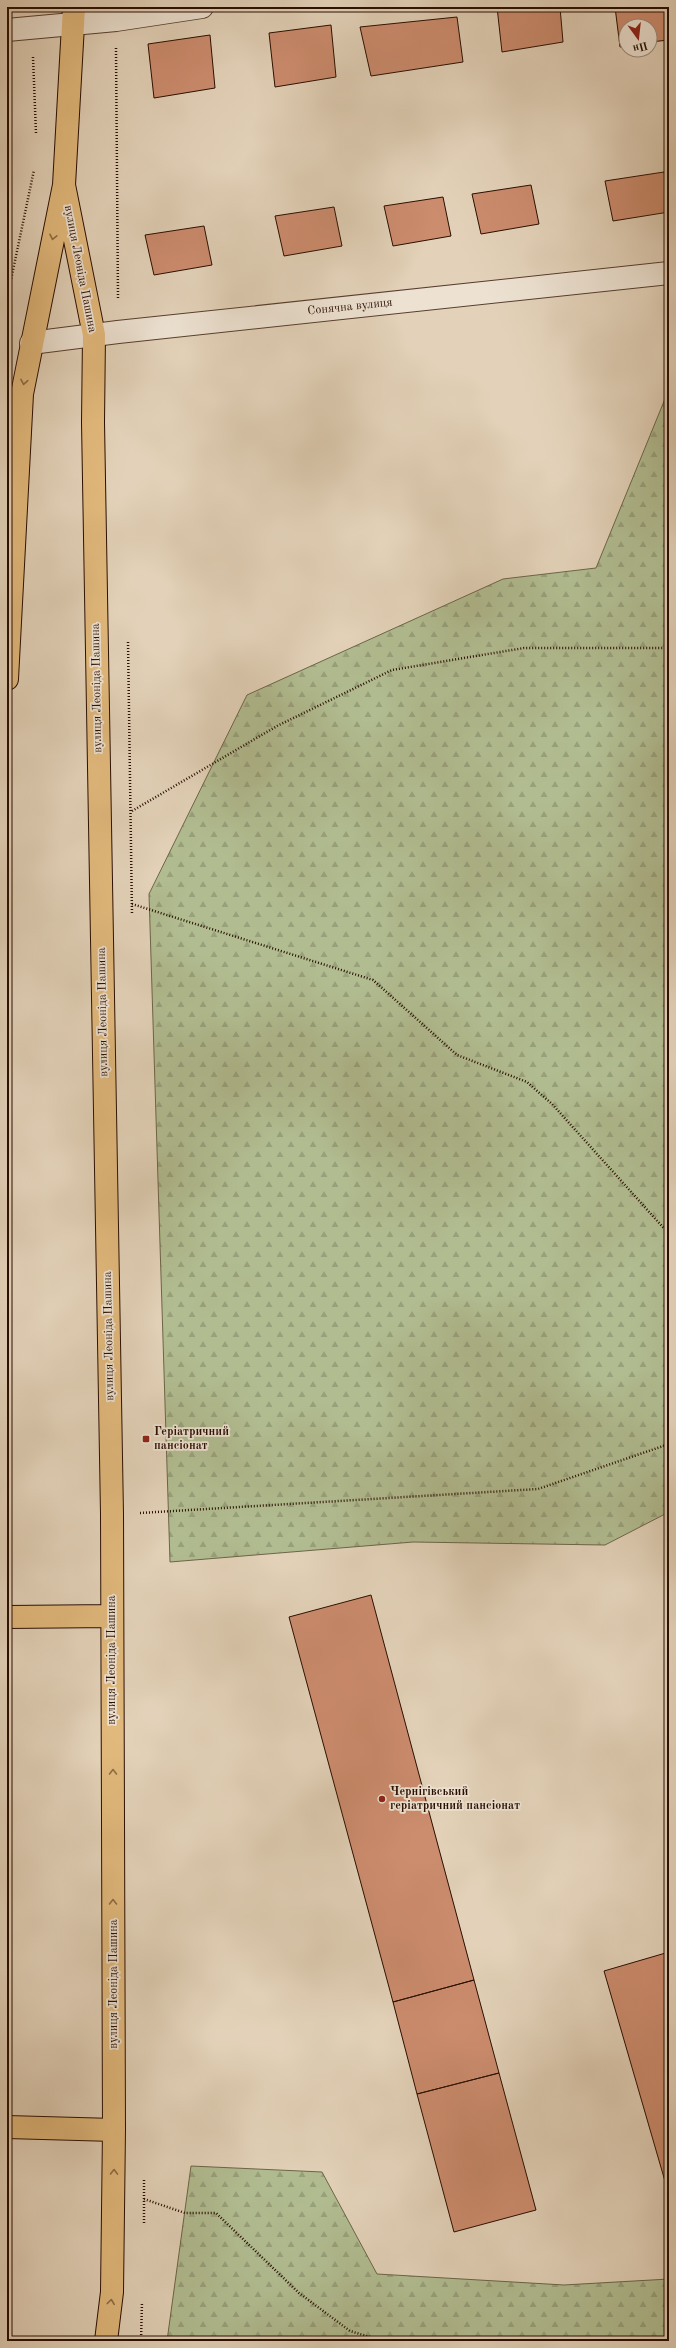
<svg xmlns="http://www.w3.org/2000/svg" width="676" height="2348" font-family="'Old Standard TT',serif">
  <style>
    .forest { fill: url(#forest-firs); stroke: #6c6548 }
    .building { fill: #cc8c6e; stroke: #280d00 }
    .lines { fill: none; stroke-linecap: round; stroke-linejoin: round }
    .minor-casing { stroke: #573e2e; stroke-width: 24 }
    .major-casing { stroke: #280d00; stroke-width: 24 }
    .path { stroke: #280d00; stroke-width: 2.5; stroke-dasharray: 1 2; stroke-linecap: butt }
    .minor { stroke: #ede2d2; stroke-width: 22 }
    .major { stroke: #e2b97c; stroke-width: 22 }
    .oneway { stroke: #8e6c44 }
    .poi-dot { fill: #8f2418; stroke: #ede2d2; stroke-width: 1.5 }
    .labels { text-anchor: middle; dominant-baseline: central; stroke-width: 3.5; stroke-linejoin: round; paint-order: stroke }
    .street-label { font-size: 12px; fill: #280d00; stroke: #ede2d2 }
    .poi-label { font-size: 12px; font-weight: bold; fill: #280d00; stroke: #ede2d2; text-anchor: start }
  </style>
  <defs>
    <pattern id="forest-firs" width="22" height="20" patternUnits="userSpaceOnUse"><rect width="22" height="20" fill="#b1bd91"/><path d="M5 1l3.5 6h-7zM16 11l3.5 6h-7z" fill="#98a17b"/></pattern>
  </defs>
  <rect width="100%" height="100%" fill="#e3d2b9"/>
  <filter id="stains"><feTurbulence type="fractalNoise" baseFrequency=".005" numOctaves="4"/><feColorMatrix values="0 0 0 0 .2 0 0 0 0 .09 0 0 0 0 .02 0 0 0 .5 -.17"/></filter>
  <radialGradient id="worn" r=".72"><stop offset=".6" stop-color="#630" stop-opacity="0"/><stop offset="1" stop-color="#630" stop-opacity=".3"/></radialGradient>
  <path class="forest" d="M 669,389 L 669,1512 L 605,1545 L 413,1542 L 170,1562 L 149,894 L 247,695 L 503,579 L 596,568 Z
    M 191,2166 L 322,2172 L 377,2274 L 564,2285 L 669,2279 L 669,2341 L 167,2341 Z"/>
  <path class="building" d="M 497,7 L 560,7 L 563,42 L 502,52 Z
    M 615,7 L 669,7 L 669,40 L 650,42 L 650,26 L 626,26 L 626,46 L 620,47 Z
    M 457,17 L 463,62 L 371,76 L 360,27 Z
    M 331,25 L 336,77 L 275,87 L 269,33 Z
    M 210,35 L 215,88 L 154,98 L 148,44 Z
    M 664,172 L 669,199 L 669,212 L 613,221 L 605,181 Z
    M 531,185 L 539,224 L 481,234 L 472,194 Z
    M 443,197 L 451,236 L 393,246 L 384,206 Z
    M 334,207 L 342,246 L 284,256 L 275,216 Z
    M 204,226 L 212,265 L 154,275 L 145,235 Z
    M 371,1595 L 474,1980 L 393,2002 L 289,1617 Z
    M 669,1952 L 669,2195 L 604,1971 Z
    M 474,1980 L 499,2073 L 417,2094 L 393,2002 Z
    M 499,2073 L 536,2210 L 454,2232 L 417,2094 Z"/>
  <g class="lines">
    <g class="minor-casing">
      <path id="minor" d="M 7,30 L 116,20 L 202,7
        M 31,343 L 118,332 L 669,273"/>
    </g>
    <g class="major-casing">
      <path id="major" d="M 64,185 L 94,335 L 93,422 L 112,1514 L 114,2130 L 112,2292 L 106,2341
        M 7,679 L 22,394 L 64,185 L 74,7
        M 7,1617 L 112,1616
        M 7,2127 L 114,2130"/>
    </g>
    <path class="path" d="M 116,48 L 118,299
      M 33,57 L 36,133
      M 7,299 L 34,170
      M 128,642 L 132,915
      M 132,811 L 277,726 L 392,670 L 524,648 L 669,648
      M 132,904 L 373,980 L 457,1055 L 527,1082 L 552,1104 L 669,1234
      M 140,1513 L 538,1489 L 669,1444
      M 144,2199 L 185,2213 L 216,2213 L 299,2293 L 350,2331 L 383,2341
      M 144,2223 L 144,2178
      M 141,2341 L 142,2302"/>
    <use href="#minor" class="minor"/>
    <use href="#major" class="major"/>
  </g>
  <defs><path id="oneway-chevron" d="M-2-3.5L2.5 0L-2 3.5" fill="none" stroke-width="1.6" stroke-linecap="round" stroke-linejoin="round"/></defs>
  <g class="oneway">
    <use href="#oneway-chevron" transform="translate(53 237) rotate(102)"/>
    <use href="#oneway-chevron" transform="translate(24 382) rotate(100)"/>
    <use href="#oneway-chevron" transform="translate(113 1772) rotate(-90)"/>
    <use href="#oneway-chevron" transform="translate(113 1902) rotate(-90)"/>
    <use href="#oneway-chevron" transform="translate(114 2172) rotate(-89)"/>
    <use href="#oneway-chevron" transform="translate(111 2302) rotate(-83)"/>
  </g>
  <g class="poi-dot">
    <rect x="142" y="1435" width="8" height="8" rx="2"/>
    <circle cx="382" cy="1799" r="4"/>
  </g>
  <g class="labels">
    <g class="street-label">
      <text transform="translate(80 269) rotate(79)">вулиця Леоніда Пашина</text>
      <text transform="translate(350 307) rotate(-6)">Сонячна вулиця</text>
      <text transform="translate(97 688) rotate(-91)">вулиця Леоніда Пашина</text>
      <text transform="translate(103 1012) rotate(-91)">вулиця Леоніда Пашина</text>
      <text transform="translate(109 1336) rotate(-91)">вулиця Леоніда Пашина</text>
      <text transform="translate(112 1660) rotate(-90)">вулиця Леоніда Пашина</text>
      <text transform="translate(114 1984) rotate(-90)">вулиця Леоніда Пашина</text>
    </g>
    <g class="poi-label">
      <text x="154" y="1432">Геріатричний<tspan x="154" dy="14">пансіонат</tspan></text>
      <text x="390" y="1792">Чернігівський<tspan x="390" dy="14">геріатричний пансіонат</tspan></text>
    </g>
  </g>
  <rect width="676" height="2348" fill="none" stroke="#e3d2b9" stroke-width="24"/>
  <rect x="8" y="8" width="660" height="2332" fill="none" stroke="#280d00" stroke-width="2"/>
  <rect x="12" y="12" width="652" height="2324" fill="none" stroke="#280d00"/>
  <g transform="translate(638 38) rotate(165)"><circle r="19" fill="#ede2d2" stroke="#9e8d7e"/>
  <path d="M0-3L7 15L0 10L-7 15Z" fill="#8f2418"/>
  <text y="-6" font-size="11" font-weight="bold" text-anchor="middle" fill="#280d00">Пн</text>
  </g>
  <rect width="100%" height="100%" filter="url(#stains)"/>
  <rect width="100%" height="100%" fill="url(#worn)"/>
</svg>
